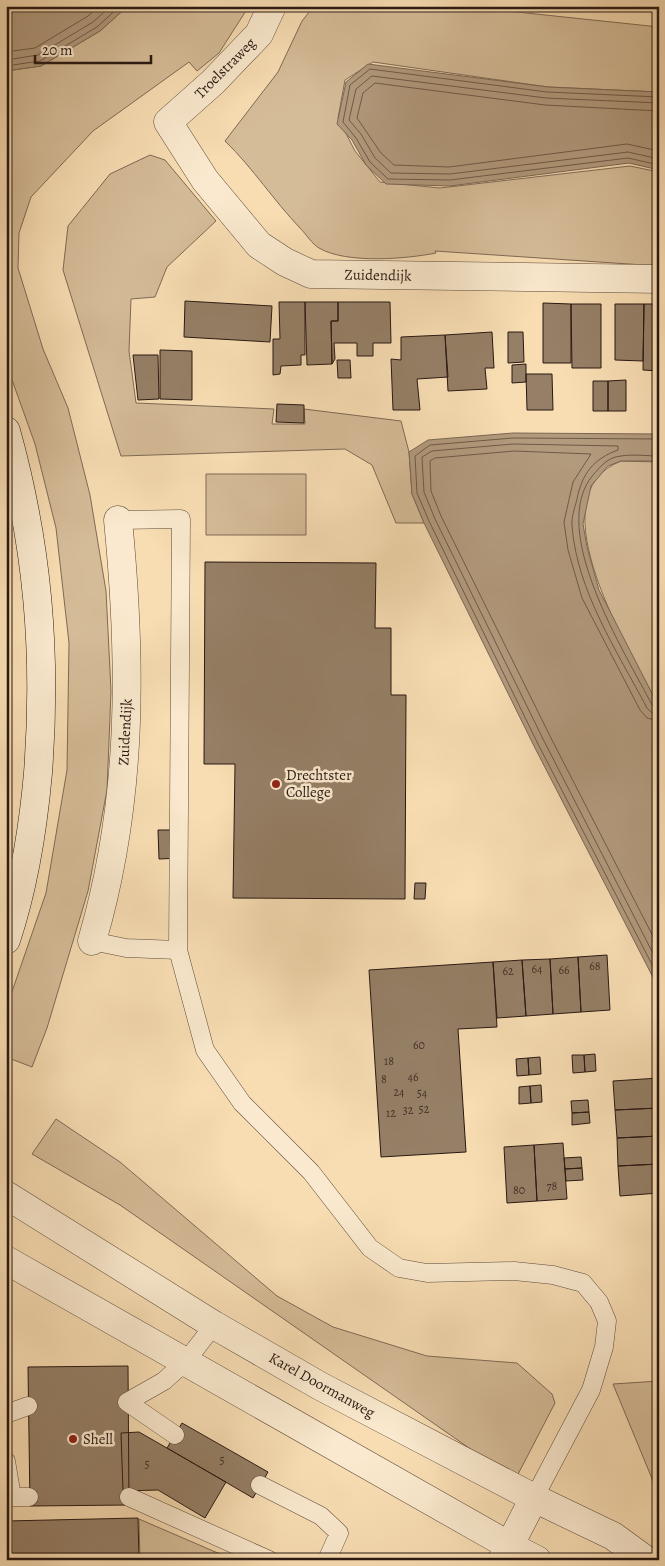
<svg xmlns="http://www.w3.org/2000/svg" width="665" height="1566" font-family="Alegreya,serif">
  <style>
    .green { fill: #d5bc98; stroke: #7f6a56 }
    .water { fill: #b29a7d; stroke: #7b6653 }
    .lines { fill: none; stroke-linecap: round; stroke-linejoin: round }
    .shore { stroke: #6e5a48; stroke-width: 1 }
    .building { fill: #957f66; stroke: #291913 }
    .service-casing { stroke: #5d4a3b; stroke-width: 19 }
    .minor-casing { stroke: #5d4a3b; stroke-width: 29 }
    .tertiary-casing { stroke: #5d4a3b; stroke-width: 29 }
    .secondary-casing { stroke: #291913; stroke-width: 29 }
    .service { stroke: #fae9ce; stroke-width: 18 }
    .minor { stroke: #fae9ce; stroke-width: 28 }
    .tertiary { stroke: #fae9ce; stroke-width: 28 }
    .secondary { stroke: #fae9ce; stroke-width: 28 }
    .poi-dot { fill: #8f2418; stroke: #fae9ce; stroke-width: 2 }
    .labels { text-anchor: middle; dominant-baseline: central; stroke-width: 5; stroke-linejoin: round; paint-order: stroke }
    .number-label { font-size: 12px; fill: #443228 }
    .street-label { font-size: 15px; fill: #291913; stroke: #fae9ce }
    .poi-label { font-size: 15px; fill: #291913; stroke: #fae9ce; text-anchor: start }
  </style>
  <rect width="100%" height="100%" fill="#f8ddb3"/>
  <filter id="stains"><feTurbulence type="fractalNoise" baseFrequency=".004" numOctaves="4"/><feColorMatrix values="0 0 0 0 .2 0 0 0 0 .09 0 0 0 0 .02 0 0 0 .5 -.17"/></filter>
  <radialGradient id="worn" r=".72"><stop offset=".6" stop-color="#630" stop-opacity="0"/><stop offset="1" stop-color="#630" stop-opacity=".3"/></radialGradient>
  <path class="green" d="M 128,6 L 249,6 L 219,53 L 197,71 L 189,62 L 93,131 L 31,197 L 19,233 L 18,268 L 43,349 L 68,408 L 90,495 L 106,591 L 111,691 L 107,790 L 88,891 L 47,1028 L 32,1067 L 6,1057 L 6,1009 L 46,893 L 67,770 L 69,643 L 56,528 L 35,444 L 6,363 L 6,71 L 41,66 L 100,31 Z
    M 314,6 L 460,6 L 659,27 L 659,92 L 548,87 L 373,62 L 345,80 L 338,118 L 355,151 L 380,182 L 440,188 L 630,166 L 659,172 L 659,266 L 435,251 L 436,253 C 406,259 346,264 319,248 C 312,244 306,234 300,228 C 274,201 253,168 225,141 L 278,72 L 302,21 Z
    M 150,155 L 165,160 L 216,221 L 167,267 L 155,297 L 131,299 L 129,351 L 136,403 L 274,409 L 272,424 L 305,424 L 304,409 L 401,421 L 409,452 L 412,494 L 424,523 L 396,523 L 372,465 L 345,449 L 121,456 L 63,270 L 68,226 L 110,174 Z
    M 621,461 L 659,462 L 659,707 C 632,654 532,496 621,461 Z
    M 206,474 L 306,474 L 306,535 L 206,535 Z
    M 56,1119 L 120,1162 L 277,1296 L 333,1327 L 427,1356 L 517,1363 L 552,1394 L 555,1403 L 515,1480 L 120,1205 L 32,1154 Z
    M 659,1381 L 659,1490 L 653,1481 L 613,1384 Z
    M 139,1519 L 234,1560 L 140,1560 Z"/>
  <path class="water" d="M 6,6 L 128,6 L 100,31 L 41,66 L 6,71 Z
    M 368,64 L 548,87 L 659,92 L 659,170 L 629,163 L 450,186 L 386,184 L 366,165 L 352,140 L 337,124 L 346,82 Z
    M 513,433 L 659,434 L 659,461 L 621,461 L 608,466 L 591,486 L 583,524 L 587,547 L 599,590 L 659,707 L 659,989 L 534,746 L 424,523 L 412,494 L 409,452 L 428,440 Z"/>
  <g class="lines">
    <path class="shore" d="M 6,52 L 35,48 L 88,16 L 99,6
      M 6,60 L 38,55 L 93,22 L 111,6
      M 6,66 L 40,61 L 97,27 L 120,6
      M 659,97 L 547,92 L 370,69 L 350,85 L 343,122 L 356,138 L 370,162 L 388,179 L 450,180 L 628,158 L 659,165
      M 659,103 L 546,98 L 372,76 L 356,89 L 349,120 L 361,134 L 375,158 L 391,173 L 450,174 L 628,152 L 659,159
      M 659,111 L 545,105 L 375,83 L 363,93 L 357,118 L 381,153 L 394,165 L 449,167 L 627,144 L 659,151
      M 659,439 L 513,438 L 430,445 L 415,456 L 417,493 L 429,521 L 538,744 L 659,978
      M 659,456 C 647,456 633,454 621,456 C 608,457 601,466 593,475 C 547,530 625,652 652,705 L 659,708
      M 659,714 L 652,713 L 647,708 C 617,651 577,591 572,526 C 571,517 575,508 577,499 C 582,474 593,459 618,450 L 618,446 L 513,444 L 432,451 L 422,457 L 424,492 L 435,519 L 544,741 L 659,965
      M 659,721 L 647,718 L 640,710 L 582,598 L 568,550 L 564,522 L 573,482 L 591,454 L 514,451 L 435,458 L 430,461 L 431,491 L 441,516 L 551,738 L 659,948"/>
  </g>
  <path class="building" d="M 185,301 L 272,306 L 270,342 L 184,337 Z
    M 279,302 L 305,302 L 305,355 L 301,355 L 301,365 L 281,366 L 280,374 L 273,375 L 273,339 L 280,339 Z
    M 305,302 L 338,302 L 338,321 L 331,321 L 332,364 L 307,365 Z
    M 338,302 L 390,302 L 391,343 L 373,343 L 373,356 L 357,356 L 357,343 L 334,343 L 335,359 L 332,364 L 331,321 L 338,321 Z
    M 543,303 L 571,304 L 571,363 L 543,363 Z
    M 571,304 L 601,304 L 601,368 L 572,368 Z
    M 615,304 L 644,304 L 643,361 L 615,360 Z
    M 644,304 L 659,304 L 659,371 L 643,370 Z
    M 492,332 L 494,368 L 485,368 L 487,389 L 448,391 L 445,335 Z
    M 508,332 L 523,332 L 524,362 L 508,363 Z
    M 445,335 L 448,377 L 417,379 L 420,410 L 393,410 L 391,359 L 401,360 L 401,337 Z
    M 160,350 L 192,351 L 192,400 L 160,399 Z
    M 133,355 L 158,355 L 159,399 L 138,400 Z
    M 337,360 L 350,360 L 351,378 L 338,378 Z
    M 526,364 L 526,382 L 512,383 L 512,365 Z
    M 526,374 L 552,374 L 553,410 L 527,410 Z
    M 626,380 L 626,411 L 608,411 L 608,381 Z
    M 593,381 L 608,381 L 608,411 L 593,411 Z
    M 277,404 L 304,405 L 304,423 L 276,422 Z
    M 205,562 L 376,563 L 375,628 L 391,628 L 391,695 L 406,695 L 405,899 L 233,898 L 235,764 L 204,764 Z
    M 158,830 L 182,830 L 182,858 L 159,859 Z
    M 415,883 L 426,883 L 425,899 L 414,899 Z
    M 607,955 L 610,1010 L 581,1012 L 578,957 Z
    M 578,957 L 581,1012 L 553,1014 L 550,959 Z
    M 550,959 L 553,1014 L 526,1016 L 522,960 Z
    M 522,960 L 526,1016 L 497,1018 L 493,962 Z
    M 493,962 L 497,1027 L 458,1029 L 466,1152 L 381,1157 L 369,970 Z
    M 595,1054 L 596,1071 L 585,1072 L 584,1055 Z
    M 572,1055 L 584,1055 L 585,1072 L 573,1073 Z
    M 540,1057 L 541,1074 L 529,1075 L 528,1058 Z
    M 528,1058 L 529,1075 L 517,1076 L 516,1059 Z
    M 659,1078 L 659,1108 L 615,1110 L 613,1081 Z
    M 541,1085 L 542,1102 L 531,1103 L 530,1086 Z
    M 530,1086 L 531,1103 L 519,1104 L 519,1087 Z
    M 588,1100 L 589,1112 L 572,1113 L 571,1101 Z
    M 659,1108 L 659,1136 L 617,1138 L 615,1110 Z
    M 589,1112 L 590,1123 L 572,1125 L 572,1113 Z
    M 659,1136 L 659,1164 L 618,1166 L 617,1138 Z
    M 563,1143 L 567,1199 L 537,1201 L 534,1145 Z
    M 534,1145 L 537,1201 L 507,1203 L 504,1147 Z
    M 581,1157 L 582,1168 L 565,1169 L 564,1158 Z
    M 659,1164 L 659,1193 L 620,1196 L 618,1166 Z
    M 582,1168 L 583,1180 L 566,1181 L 565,1169 Z
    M 128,1366 L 129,1505 L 30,1506 L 28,1367 Z
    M 182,1423 L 268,1472 L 253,1498 L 167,1448 Z
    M 139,1432 L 226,1482 L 205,1518 L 158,1490 L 123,1491 L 121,1433 Z
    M 138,1518 L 139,1560 L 6,1560 L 6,1521 Z"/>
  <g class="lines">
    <g class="service-casing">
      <path id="service" d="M 118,520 L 181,519 L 178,950 L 205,1050 L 242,1103 L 311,1172 L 370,1248 L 399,1268 L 427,1273 L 514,1271 L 553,1275 L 583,1283 L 599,1302 L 607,1321 L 604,1347 L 591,1390 L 534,1498
        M 92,941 L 126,948 L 178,950
        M 6,1414 L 28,1406
        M 175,1435 L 127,1402 L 164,1381 L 186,1361 L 214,1325
        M 6,1461 L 12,1497 L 29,1497
        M 260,1485 L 321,1516 L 339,1533 L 327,1560
        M 129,1497 L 269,1560"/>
    </g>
    <g class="minor-casing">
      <path id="minor" d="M 272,6 L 259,34 L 213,82 L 168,122 L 205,180 L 259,245 L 285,262 L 311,274 L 659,279
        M 92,941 C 133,801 132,663 118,520
        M 502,1560 L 534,1498"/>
    </g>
    <g class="tertiary-casing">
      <path id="tertiary" d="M 6,1195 L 214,1325 L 320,1386 L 534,1498 L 613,1536 L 646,1560
        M 6,1260 L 510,1546 L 537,1560"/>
    </g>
    <g class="secondary-casing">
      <path id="secondary" d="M 6,431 C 38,546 47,654 38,773 C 33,829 24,886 6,940"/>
    </g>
    <use href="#service" class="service"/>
    <use href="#minor" class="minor"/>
    <use href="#tertiary" class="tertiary"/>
    <use href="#secondary" class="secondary"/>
  </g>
  <g class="poi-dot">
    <circle cx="276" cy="784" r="5"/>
    <circle cx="73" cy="1439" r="5"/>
  </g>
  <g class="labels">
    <g class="number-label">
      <text x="595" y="966">68</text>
      <text x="537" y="969">64</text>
      <text x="564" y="970">66</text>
      <text x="508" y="971">62</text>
      <text x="419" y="1045">60</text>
      <text x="389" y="1061">18</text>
      <text x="413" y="1077">46</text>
      <text x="384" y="1079">8</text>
      <text x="399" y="1092">24</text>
      <text x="422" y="1093">54</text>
      <text x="424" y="1109">52</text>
      <text x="408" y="1110">32</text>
      <text x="391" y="1113">12</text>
      <text x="552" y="1186">78</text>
      <text x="519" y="1190">80</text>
      <text x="222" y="1460">5</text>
      <text x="147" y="1464">5</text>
    </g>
    <g class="street-label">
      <text transform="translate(225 68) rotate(-45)">Troelstraweg</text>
      <text transform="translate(378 275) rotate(1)">Zuidendijk</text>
      <text transform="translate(125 732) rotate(-87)">Zuidendijk</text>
      <text transform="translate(322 1385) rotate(29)">Karel Doormanweg</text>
    </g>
    <g class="poi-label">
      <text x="286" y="775">Drechtster<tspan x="286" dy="17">College</tspan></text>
      <text x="83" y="1439">Shell</text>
    </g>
  </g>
  <rect width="665" height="1566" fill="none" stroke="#f8ddb3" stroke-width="25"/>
  <rect x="8" y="8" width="650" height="1551" fill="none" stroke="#291913" stroke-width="2.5"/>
  <rect x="12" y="12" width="640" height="1541" fill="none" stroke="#291913"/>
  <path d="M35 55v8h116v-8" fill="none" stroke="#291913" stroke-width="2.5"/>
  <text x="42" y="55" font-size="15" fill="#291913" stroke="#fae9ce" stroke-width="4" paint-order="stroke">20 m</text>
  <rect width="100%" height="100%" filter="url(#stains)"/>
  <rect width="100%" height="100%" fill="url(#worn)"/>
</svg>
